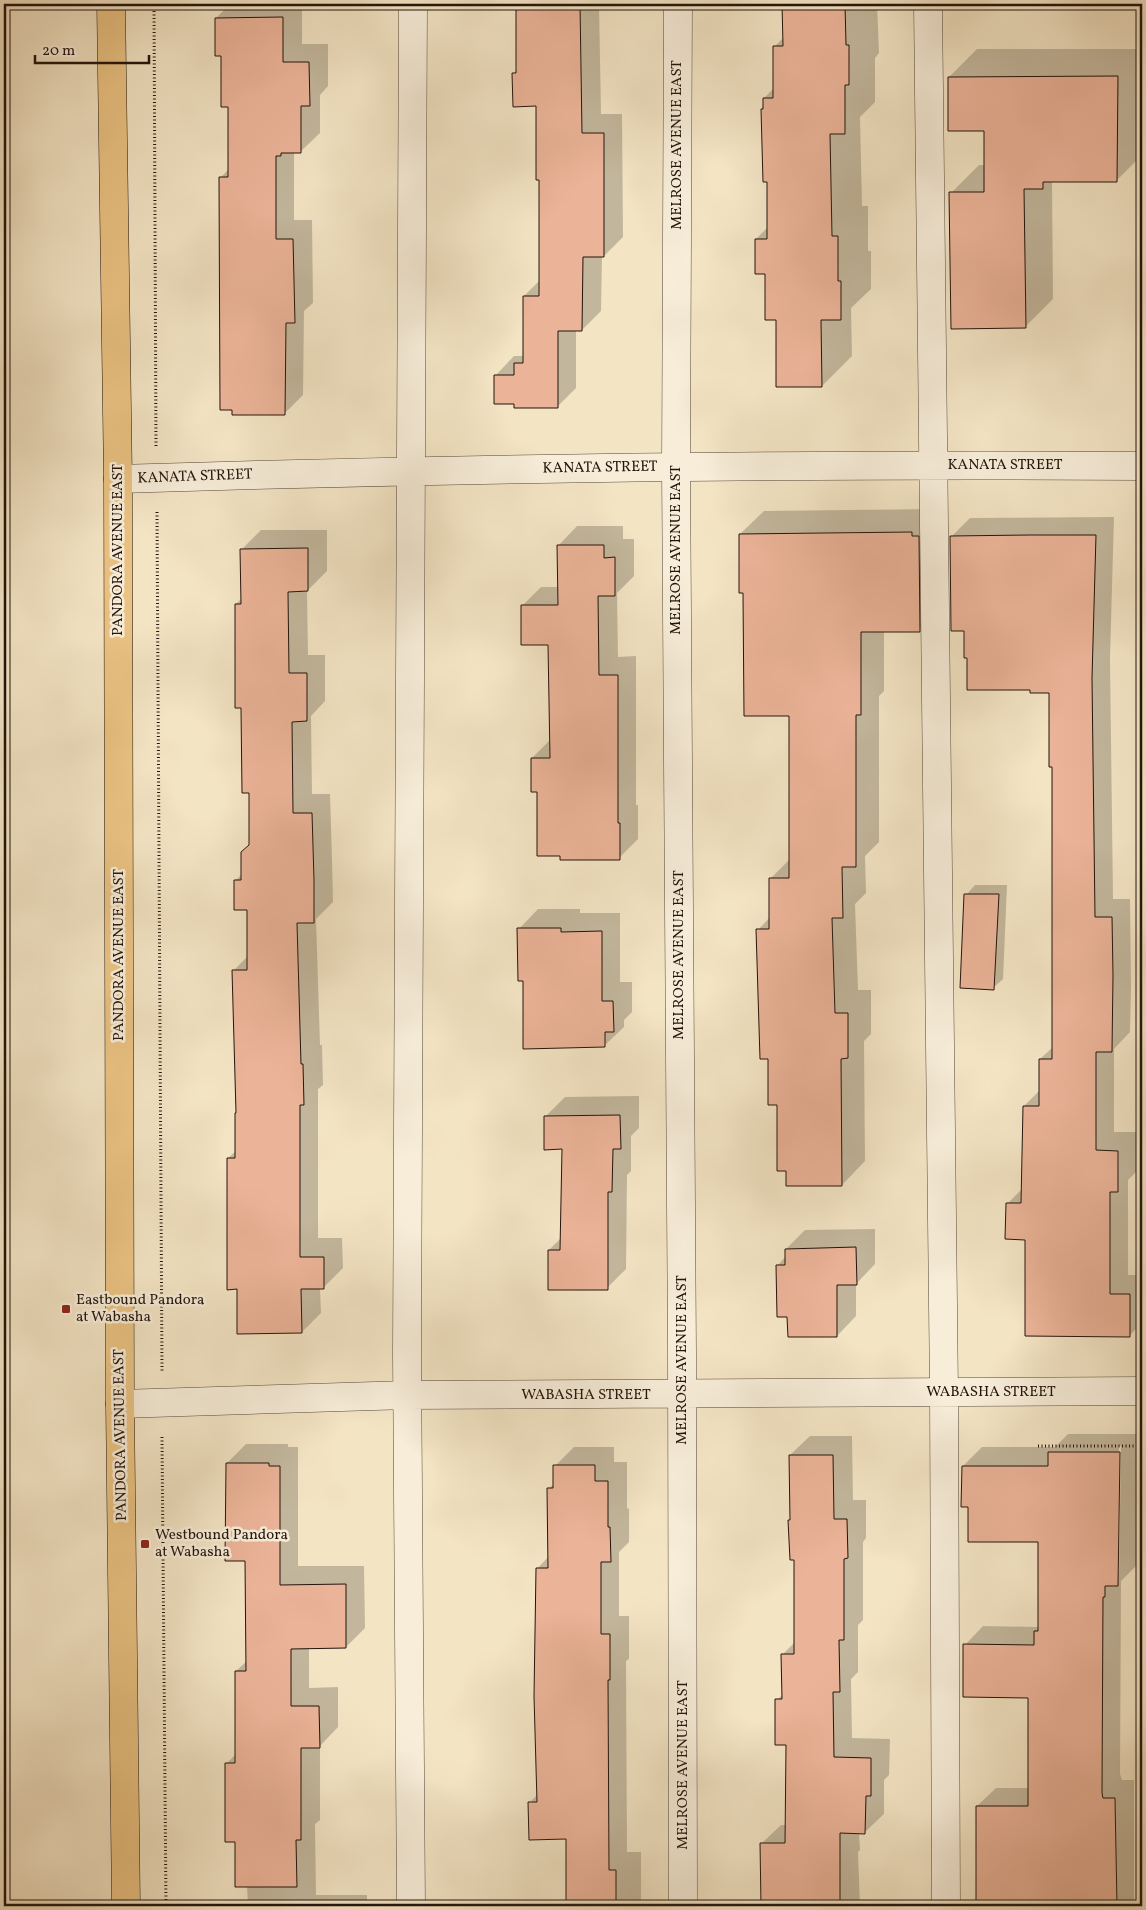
<svg xmlns="http://www.w3.org/2000/svg" width="1146" height="1910" font-family="Vollkorn,serif">
  <style>
    .shadow { fill: #0003; fill-rule: evenodd }
    .building { fill: #ebb398; stroke: #22140b }
    .lines { fill: none; stroke-linecap: round; stroke-linejoin: round }
    .minor-casing { stroke: #564839; stroke-width: 29 }
    .major-casing { stroke: #22140b; stroke-width: 29 }
    .path { stroke: #22140b; stroke-width: 3; stroke-dasharray: 1 2.5; stroke-linecap: butt }
    .minor { stroke: #f7edd9; stroke-width: 28 }
    .major { stroke: #eac282; stroke-width: 28 }
    .poi-dot { fill: #8f2418; stroke: #f7edd9; stroke-width: 2 }
    .labels { text-anchor: middle; dominant-baseline: central; stroke-width: 5; stroke-linejoin: round; paint-order: stroke }
    .street-label { font-size: 15px; fill: #22140b; stroke: #f7edd9 }
    .poi-label { font-size: 15px; fill: #22140b; stroke: #f7edd9; text-anchor: start }
  </style>
  <rect width="100%" height="100%" fill="#f3e4c4"/>
  <filter id="stains"><feTurbulence type="fractalNoise" baseFrequency=".004" numOctaves="4"/><feColorMatrix values="0 0 0 0 .2 0 0 0 0 .09 0 0 0 0 .02 0 0 0 .5 -.17"/></filter>
  <radialGradient id="worn" r=".72"><stop offset=".6" stop-color="#630" stop-opacity="0"/><stop offset="1" stop-color="#630" stop-opacity=".3"/></radialGradient>
  <path class="shadow" d="M 227,4 L 302,4 L 302,44 L 328,44 L 328,86 L 320,95 L 320,133 L 300,152 L 294,152 L 294,220 L 312,220 L 313,303 L 304,311 L 303,395 L 284,414 L 220,178 L 229,169 L 229,106 L 216,18 L 227,7 Z
    M 517,4 L 599,4 L 601,114 L 622,114 L 623,237 L 604,256 L 602,256 L 601,311 L 582,330 L 576,330 L 576,388 L 557,407 L 515,403 L 495,376 L 514,356 L 522,356 L 524,355 L 524,296 L 540,280 L 540,179 L 538,105 L 514,73 L 517,69 Z
    M 784,4 L 877,4 L 879,53 L 875,58 L 875,102 L 860,117 L 862,206 L 868,206 L 868,251 L 871,251 L 871,289 L 851,308 L 852,356 L 822,386 L 777,319 L 756,239 L 768,227 L 768,181 L 762,109 L 764,98 L 775,87 L 775,46 L 784,37 Z
    M 977,49 L 1142,49 L 1142,155 L 1117,180 L 1052,181 L 1053,299 L 1025,327 L 951,193 L 979,165 L 985,165 L 985,130 L 949,77 Z
    M 935,509 L 943,607 L 919,630 L 884,631 L 884,691 L 879,696 L 879,842 L 865,856 L 866,893 L 855,904 L 858,990 L 871,990 L 871,1034 L 864,1041 L 865,1161 L 842,1185 L 787,1169 L 758,930 L 770,917 L 770,879 L 790,859 L 790,715 L 744,591 L 740,534 L 764,511 Z
    M 1114,517 L 1110,658 L 1113,899 L 1130,899 L 1131,989 L 1130,1032 L 1114,1049 L 1114,1132 L 1136,1132 L 1136,1172 L 1128,1180 L 1128,1275 L 1142,1275 L 1142,1323 L 1129,1336 L 1026,1238 L 1007,1204 L 1023,1188 L 1024,1106 L 1040,1090 L 1040,1059 L 1053,1047 L 1053,766 L 1050,692 L 1031,689 L 968,657 L 951,537 L 970,518 Z
    M 577,526 L 623,526 L 623,539 L 634,539 L 634,576 L 617,593 L 618,657 L 636,656 L 636,805 L 638,805 L 638,839 L 619,858 L 538,791 L 532,758 L 551,739 L 549,643 L 522,606 L 541,587 L 559,587 L 558,546 Z
    M 261,530 L 327,530 L 327,571 L 307,591 L 308,655 L 325,655 L 325,701 L 311,716 L 312,794 L 330,794 L 332,860 L 333,902 L 316,919 L 320,1045 L 322,1045 L 323,1085 L 318,1089 L 318,1238 L 342,1238 L 343,1268 L 324,1287 L 320,1288 L 321,1313 L 302,1332 L 238,1288 L 228,1158 L 236,1151 L 237,1113 L 233,971 L 248,956 L 248,908 L 235,881 L 242,874 L 250,844 L 250,791 L 242,707 L 236,604 L 242,598 L 242,549 Z
    M 975,885 L 1007,885 L 1003,979 L 993,988 L 966,895 Z
    M 538,909 L 580,909 L 580,913 L 620,913 L 620,982 L 632,982 L 632,1012 L 624,1020 L 624,1027 L 604,1046 L 524,979 L 519,929 Z
    M 639,1096 L 639,1128 L 631,1136 L 631,1171 L 627,1175 L 626,1269 L 607,1288 L 549,1250 L 562,1237 L 563,1148 L 546,1116 L 565,1097 Z
    M 875,1229 L 875,1264 L 856,1284 L 856,1316 L 837,1336 L 789,1316 L 777,1266 L 786,1256 L 786,1249 L 805,1230 Z
    M 1068,1434 L 1138,1434 L 1136,1566 L 1121,1581 L 1120,1774 L 1122,1780 L 1134,1780 L 1134,1906 L 976,1906 L 977,1806 L 996,1788 L 1030,1788 L 1030,1696 L 965,1645 L 983,1626 L 1039,1627 L 1039,1541 L 969,1506 L 963,1466 L 982,1447 L 1055,1447 ZM 1119,1446 L 1121,1446 L 1119,1573 L 1117,1575 Z
    M 810,1436 L 852,1436 L 853,1500 L 866,1500 L 866,1538 L 863,1542 L 863,1620 L 858,1625 L 858,1672 L 851,1679 L 852,1738 L 890,1739 L 889,1775 L 884,1780 L 884,1814 L 864,1833 L 859,1833 L 860,1850 L 858,1852 L 860,1906 L 774,1906 L 773,1886 L 761,1844 L 781,1825 L 786,1825 L 788,1743 L 777,1700 L 783,1694 L 782,1655 L 795,1642 L 795,1559 L 789,1521 L 791,1519 L 790,1455 Z
    M 246,1444 L 288,1444 L 288,1447 L 298,1447 L 298,1566 L 364,1566 L 365,1628 L 346,1647 L 309,1648 L 309,1688 L 338,1687 L 338,1727 L 320,1746 L 320,1820 L 315,1824 L 316,1895 L 367,1895 L 367,1906 L 248,1906 L 247,1886 L 236,1840 L 226,1764 L 236,1754 L 236,1671 L 248,1660 L 246,1559 L 227,1463 Z
    M 574,1447 L 614,1447 L 614,1462 L 627,1462 L 627,1509 L 629,1508 L 629,1542 L 619,1552 L 619,1616 L 629,1616 L 629,1659 L 626,1661 L 627,1852 L 641,1852 L 641,1906 L 567,1906 L 567,1838 L 529,1803 L 538,1794 L 537,1569 L 549,1556 L 548,1489 L 555,1483 L 555,1466 Z"/>
  <path class="building" d="M 516,4 L 580,4 L 582,133 L 604,133 L 604,257 L 583,257 L 582,331 L 558,331 L 558,408 L 514,408 L 514,404 L 494,404 L 494,375 L 514,375 L 514,363 L 523,363 L 523,296 L 539,296 L 539,180 L 536,180 L 536,106 L 513,107 L 512,73 L 516,73 Z
    M 782,4 L 845,4 L 846,45 L 849,45 L 849,85 L 845,85 L 845,134 L 830,134 L 832,236 L 838,236 L 838,281 L 841,281 L 841,320 L 821,320 L 822,387 L 776,387 L 776,320 L 765,320 L 765,274 L 755,274 L 755,239 L 767,239 L 767,182 L 763,182 L 761,109 L 763,109 L 763,98 L 773,98 L 773,46 L 783,46 Z
    M 283,17 L 283,62 L 309,62 L 310,106 L 301,106 L 301,153 L 281,153 L 281,156 L 276,156 L 276,239 L 293,239 L 295,323 L 286,323 L 285,415 L 232,415 L 232,410 L 220,410 L 219,177 L 228,177 L 228,107 L 221,107 L 221,56 L 215,56 L 215,18 Z
    M 1118,76 L 1117,182 L 1043,182 L 1043,189 L 1024,189 L 1026,328 L 951,329 L 949,192 L 984,192 L 984,131 L 948,131 L 948,77 Z
    M 912,532 L 912,536 L 919,536 L 920,632 L 861,632 L 861,715 L 856,715 L 856,867 L 842,867 L 843,918 L 832,918 L 835,1013 L 848,1013 L 848,1058 L 841,1059 L 842,1186 L 786,1186 L 786,1171 L 777,1171 L 777,1105 L 768,1105 L 768,1059 L 760,1059 L 756,929 L 769,929 L 769,878 L 789,878 L 789,716 L 744,716 L 743,593 L 739,593 L 739,534 Z
    M 1030,535 L 1096,535 L 1092,678 L 1095,917 L 1112,917 L 1113,975 L 1112,1052 L 1096,1052 L 1096,1150 L 1118,1151 L 1118,1192 L 1110,1192 L 1110,1294 L 1130,1294 L 1130,1337 L 1025,1336 L 1025,1240 L 1005,1239 L 1006,1203 L 1021,1203 L 1023,1106 L 1039,1106 L 1039,1059 L 1052,1059 L 1052,767 L 1049,767 L 1049,693 L 1030,693 L 1030,690 L 967,690 L 967,658 L 964,658 L 964,631 L 951,631 L 950,536 Z
    M 557,545 L 604,545 L 604,558 L 615,557 L 615,596 L 598,596 L 599,675 L 618,675 L 618,823 L 620,823 L 620,860 L 560,860 L 560,856 L 537,856 L 537,792 L 531,792 L 531,758 L 550,758 L 548,645 L 521,645 L 521,605 L 558,605 Z
    M 308,548 L 308,591 L 288,592 L 289,673 L 307,673 L 307,721 L 292,722 L 293,813 L 312,813 L 314,880 L 314,923 L 297,923 L 301,1064 L 303,1064 L 304,1105 L 300,1105 L 300,1257 L 324,1257 L 324,1289 L 301,1289 L 302,1333 L 237,1334 L 237,1289 L 227,1290 L 227,1158 L 235,1158 L 235,1113 L 236,1113 L 232,970 L 247,970 L 247,910 L 234,910 L 234,880 L 241,880 L 241,852 L 249,845 L 249,793 L 242,793 L 241,708 L 235,708 L 235,604 L 241,604 L 240,549 Z
    M 964,894 L 999,894 L 994,990 L 960,988 Z
    M 517,928 L 561,928 L 561,932 L 602,931 L 602,1001 L 613,1001 L 614,1032 L 605,1032 L 605,1047 L 523,1049 L 523,981 L 518,981 Z
    M 620,1115 L 621,1149 L 613,1149 L 612,1192 L 608,1192 L 608,1290 L 548,1290 L 548,1250 L 560,1250 L 562,1149 L 544,1150 L 544,1116 Z
    M 856,1247 L 857,1285 L 837,1285 L 837,1337 L 788,1337 L 787,1317 L 777,1317 L 776,1265 L 785,1265 L 785,1249 Z
    M 1048,1452 L 1120,1452 L 1118,1586 L 1105,1586 L 1105,1597 L 1103,1597 L 1102,1793 L 1103,1798 L 1115,1798 L 1117,1906 L 976,1906 L 976,1806 L 1028,1806 L 1028,1698 L 963,1697 L 963,1644 L 1034,1645 L 1034,1631 L 1038,1631 L 1038,1542 L 968,1542 L 968,1507 L 961,1507 L 962,1466 L 1048,1466 Z
    M 789,1455 L 833,1455 L 834,1519 L 847,1519 L 848,1558 L 844,1559 L 844,1640 L 839,1640 L 840,1692 L 833,1692 L 834,1757 L 871,1758 L 871,1796 L 866,1796 L 865,1834 L 840,1833 L 840,1906 L 761,1906 L 760,1843 L 785,1843 L 786,1745 L 775,1745 L 775,1699 L 782,1699 L 781,1654 L 794,1654 L 794,1560 L 790,1560 L 788,1520 L 790,1520 Z
    M 226,1463 L 269,1463 L 269,1466 L 280,1466 L 280,1585 L 346,1584 L 346,1648 L 291,1649 L 291,1706 L 319,1706 L 320,1748 L 301,1748 L 301,1840 L 296,1840 L 297,1887 L 235,1887 L 235,1842 L 225,1842 L 225,1763 L 235,1763 L 235,1671 L 246,1671 L 245,1561 L 225,1561 Z
    M 553,1465 L 595,1465 L 595,1481 L 608,1481 L 608,1527 L 610,1527 L 611,1562 L 601,1562 L 601,1634 L 610,1634 L 610,1680 L 608,1680 L 609,1870 L 616,1870 L 616,1906 L 566,1906 L 566,1839 L 529,1840 L 528,1802 L 537,1802 L 534,1696 L 536,1568 L 548,1568 L 547,1488 L 553,1488 Z"/>
  <g class="lines">
    <g class="minor-casing">
      <path id="minor" d="M 678,4 L 676,467 L 682,1352 L 683,1906
        M 928,4 L 944,1392 L 946,1906
        M 118,479 C 459,468 801,464 1142,466
        M 120,1404 L 407,1395 L 1142,1391
        M 411,1906 L 407,1354 L 413,4"/>
    </g>
    <g class="major-casing">
      <path id="major" d="M 111,4 L 118,479 L 120,1404 L 126,1906"/>
    </g>
    <path class="path" d="M 154,4 L 156,446
      M 157,512 L 162,1371
      M 162,1437 L 166,1906
      M 1038,1446 L 1142,1446"/>
    <use href="#minor" class="minor"/>
    <use href="#major" class="major"/>
  </g>
  <g class="poi-dot">
    <rect x="61" y="1304" width="10" height="10" rx="2.5"/>
    <rect x="140" y="1539" width="10" height="10" rx="2.5"/>
  </g>
  <g class="labels">
    <g class="street-label">
      <text transform="translate(677 145) rotate(-90)">MELROSE AVENUE EAST</text>
      <text x="1005" y="465">KANATA STREET</text>
      <text transform="translate(600 468) rotate(-1)">KANATA STREET</text>
      <text transform="translate(195 477) rotate(-2)">KANATA STREET</text>
      <text transform="translate(118 550) rotate(-90)">PANDORA AVENUE EAST</text>
      <text transform="translate(676 550) rotate(-90)">MELROSE AVENUE EAST</text>
      <text transform="translate(119 955) rotate(-90)">PANDORA AVENUE EAST</text>
      <text transform="translate(679 955) rotate(-90)">MELROSE AVENUE EAST</text>
      <text transform="translate(682 1360) rotate(-90)">MELROSE AVENUE EAST</text>
      <text x="991" y="1392">WABASHA STREET</text>
      <text x="586" y="1395">WABASHA STREET</text>
      <text transform="translate(121 1435) rotate(-91)">PANDORA AVENUE EAST</text>
      <text transform="translate(683 1765) rotate(-90)">MELROSE AVENUE EAST</text>
    </g>
    <g class="poi-label">
      <text x="76" y="1300">Eastbound Pandora<tspan x="76" dy="17">at Wabasha</tspan></text>
      <text x="155" y="1535">Westbound Pandora<tspan x="155" dy="17">at Wabasha</tspan></text>
    </g>
  </g>
  <rect width="1146" height="1910" fill="none" stroke="#f3e4c4" stroke-width="20"/>
  <rect x="5" y="5" width="1136" height="1900" fill="none" stroke="#22140b" stroke-width="2.5"/>
  <rect x="10" y="10" width="1126" height="1890" fill="none" stroke="#22140b"/>
  <path d="M35 55v8h114v-8" fill="none" stroke="#22140b" stroke-width="2.5"/>
  <text x="42" y="55" font-size="15" fill="#22140b" stroke="#f7edd9" stroke-width="4" paint-order="stroke">20 m</text>
  <rect width="100%" height="100%" filter="url(#stains)"/>
  <rect width="100%" height="100%" fill="url(#worn)"/>
</svg>
